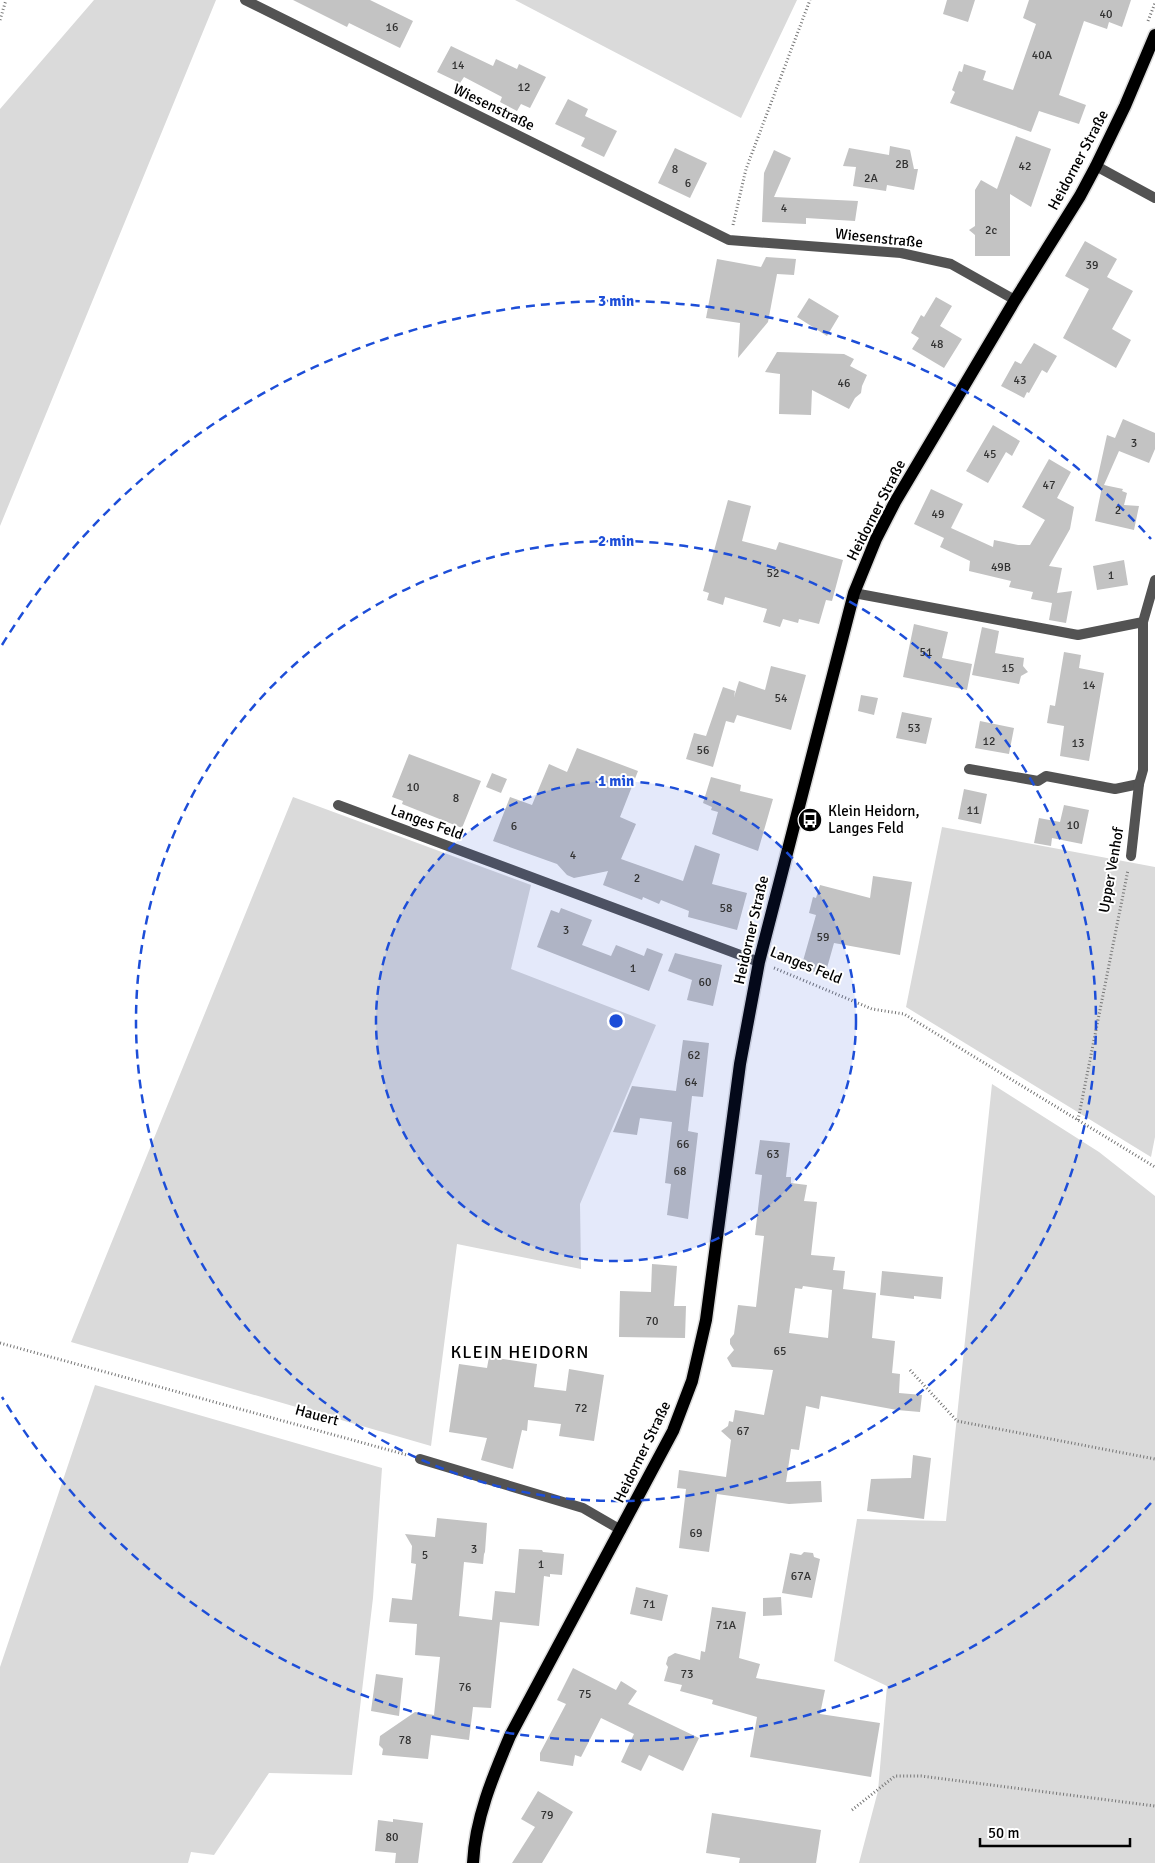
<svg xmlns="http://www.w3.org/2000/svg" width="1155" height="1863" font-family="Signika,sans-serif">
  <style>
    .green { fill: #dadada }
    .building { fill: #c3c3c3; fill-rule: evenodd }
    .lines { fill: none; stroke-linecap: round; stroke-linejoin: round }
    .primary-casing { stroke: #dbdbdb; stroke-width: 15 }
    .path { stroke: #757575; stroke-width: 3; stroke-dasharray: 1 2.5; stroke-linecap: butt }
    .lane { stroke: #535353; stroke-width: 10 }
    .street { stroke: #535353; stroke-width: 10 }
    .primary { stroke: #000; stroke-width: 12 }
    .ring { fill: none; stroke: #1d4ed8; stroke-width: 2.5; stroke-dasharray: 9 6 }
    .labels { text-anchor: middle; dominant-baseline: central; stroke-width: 4; stroke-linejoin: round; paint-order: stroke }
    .number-label { font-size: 12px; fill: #313131 }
    .street-label { font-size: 15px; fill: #000; stroke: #fff }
    .poi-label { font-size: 15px; fill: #000; stroke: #fff; text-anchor: start }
    .quarter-label { font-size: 18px; letter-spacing: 1px; fill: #000; stroke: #fff }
    .centre { fill: #1d4ed8; stroke: #fff; stroke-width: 2.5 }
    .ring-label { font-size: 15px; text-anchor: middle; font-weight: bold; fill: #1d4ed8; stroke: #fff; stroke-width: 4; stroke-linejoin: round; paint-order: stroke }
  </style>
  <rect width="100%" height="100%" fill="#fff"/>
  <path class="green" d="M 94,0 L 216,0 L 0,526 L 0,109 Z
    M 515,0 L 797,0 L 741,118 Z
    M 293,797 L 531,885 L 511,969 L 656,1025 L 580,1204 L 581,1269 L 457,1244 L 431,1446 L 71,1342 Z
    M 942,827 L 1155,867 L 1155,1137 L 1151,1157 L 906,1007 Z
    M 992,1084 L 1099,1152 L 1155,1196 L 1155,1863 L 859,1863 L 878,1791 L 887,1686 L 834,1661 L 857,1519 L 946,1521 Z
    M 95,1385 L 382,1468 L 373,1598 L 352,1775 L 269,1773 L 214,1855 L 191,1852 L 188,1863 L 0,1863 L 0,1667 Z"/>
  <path class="building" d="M 293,0 L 370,0 L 413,21 L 400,48 L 349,23 L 347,27 Z
    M 947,0 L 975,0 L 968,22 L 943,14 Z
    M 1029,0 L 1131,0 L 1122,27 L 1109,22 L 1107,29 L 1084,21 L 1059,95 L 1086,105 L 1079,124 L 1039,111 L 1031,132 L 950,103 L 955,92 L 952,90 L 959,71 L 962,72 L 964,64 L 986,71 L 983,80 L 1013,90 L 1036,24 L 1023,18 Z
    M 451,46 L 493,66 L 496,59 L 517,69 L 519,64 L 546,77 L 530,108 L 521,104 L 517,111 L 500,102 L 502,97 L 464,77 L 460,83 L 437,72 Z
    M 568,99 L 588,109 L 585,116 L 617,131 L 604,157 L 581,146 L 585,138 L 555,124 Z
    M 1016,136 L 1051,149 L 1031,207 L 1010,194 L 1010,256 L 975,256 L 975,235 L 969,230 L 975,226 L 975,190 L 981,180 L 997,189 Z
    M 890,146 L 910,150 L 914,169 L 918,169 L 914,190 L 887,185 L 886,191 L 853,186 L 856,167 L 843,166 L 849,148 L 889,155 Z
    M 675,148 L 707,163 L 690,198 L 658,183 Z
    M 774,150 L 791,158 L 774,197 L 858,201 L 855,221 L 806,218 L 806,224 L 762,222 L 764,173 Z
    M 1085,241 L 1117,259 L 1107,277 L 1133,291 L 1112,329 L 1131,340 L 1116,368 L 1063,338 L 1089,289 L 1065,276 Z
    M 766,257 L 796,259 L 794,275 L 777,274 L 768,322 L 738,358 L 740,323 L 706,318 L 717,259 L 761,267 Z
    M 936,297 L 952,306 L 940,326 L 962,339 L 944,368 L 912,349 L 919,338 L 911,333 L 921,315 L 924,317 Z
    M 809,298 L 839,316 L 827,336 L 797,317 Z
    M 1034,343 L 1057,356 L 1047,373 L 1042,370 L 1029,393 L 1027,392 L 1024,398 L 1001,386 L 1015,361 L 1021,364 Z
    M 777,352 L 844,354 L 854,359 L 850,366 L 867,375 L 862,386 L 861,393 L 855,398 L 849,409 L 812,390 L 811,415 L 779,414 L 780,374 L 765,372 Z
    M 1123,419 L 1155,433 L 1155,449 L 1149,463 L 1119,451 L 1104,485 L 1123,489 L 1122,491 L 1127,493 L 1124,505 L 1139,506 L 1134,530 L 1095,521 L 1102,487 L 1096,485 L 1107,435 L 1115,438 Z
    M 993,425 L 1020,441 L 1012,456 L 1006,452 L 988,483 L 966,471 Z
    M 1049,459 L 1071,472 L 1057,498 L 1074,507 L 1070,529 L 1049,566 L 1062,568 L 1057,593 L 1072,591 L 1066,623 L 1049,620 L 1052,603 L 1031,599 L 1033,592 L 1009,587 L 1011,581 L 969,571 L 970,561 L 940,547 L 944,538 L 914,524 L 931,489 L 963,504 L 951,528 L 993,547 L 994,540 L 1018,545 L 1030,545 L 1045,520 L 1022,507 Z
    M 728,500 L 751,506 L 742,541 L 776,550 L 779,542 L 843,560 L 832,601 L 826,600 L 819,624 L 799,619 L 798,623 L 783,619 L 780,627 L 763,622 L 767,609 L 725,597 L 723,605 L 707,600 L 709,593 L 703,591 Z
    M 1124,560 L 1128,585 L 1097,590 L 1093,566 Z
    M 914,624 L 948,632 L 942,658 L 972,664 L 967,690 L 903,677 Z
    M 982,627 L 999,631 L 995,653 L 1024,658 L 1023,666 L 1028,672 L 1021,676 L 1019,684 L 972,675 Z
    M 1064,652 L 1081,655 L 1079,668 L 1104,673 L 1089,761 L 1060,756 L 1064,726 L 1047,723 L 1050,705 L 1055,706 Z
    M 771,666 L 806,675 L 791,730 L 737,715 L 734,723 L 726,721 L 713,767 L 686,759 L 694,733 L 706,736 L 723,687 L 735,691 L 734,697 L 739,681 L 765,690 Z
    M 861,695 L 878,698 L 874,715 L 858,711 Z
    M 902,712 L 932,718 L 926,744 L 896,738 Z
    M 980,721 L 1014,728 L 1009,754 L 975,748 Z
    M 577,748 L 638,771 L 620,817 L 636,824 L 621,859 L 683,881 L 695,845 L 720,854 L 712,884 L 747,893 L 737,930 L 688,917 L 689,911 L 661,900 L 659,904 L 643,897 L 642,900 L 603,885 L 608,871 L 574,878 L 567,875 L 557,864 L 493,841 L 510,797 L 532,805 L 549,764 L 567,772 Z
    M 409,754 L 481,781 L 462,828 L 402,804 L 403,801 L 392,797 Z
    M 492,773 L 507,779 L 501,793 L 486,787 Z
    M 711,777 L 741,785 L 740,791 L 773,799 L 758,851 L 712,834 L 718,812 L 711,810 L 712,807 L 703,803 Z
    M 964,789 L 987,794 L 981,824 L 958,819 Z
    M 1064,805 L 1089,810 L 1082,844 L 1052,838 L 1051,846 L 1034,843 L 1039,818 L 1060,822 Z
    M 873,876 L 912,882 L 900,955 L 834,943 L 825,975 L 801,968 L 816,915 L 809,913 L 813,897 L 816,898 L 820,885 L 870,898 Z
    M 561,908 L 592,920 L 582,945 L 611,956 L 616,945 L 644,956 L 647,948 L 663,954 L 649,991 L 537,947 L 551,910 L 559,913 Z
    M 675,953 L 722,965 L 713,1006 L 687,1000 L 692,980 L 668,971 Z
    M 683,1040 L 709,1043 L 703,1097 L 692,1096 L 688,1131 L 698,1133 L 688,1219 L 667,1215 L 671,1184 L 665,1183 L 672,1122 L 640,1118 L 637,1135 L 613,1132 L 632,1086 L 676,1091 Z
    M 760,1140 L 790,1143 L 786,1177 L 791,1177 L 791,1183 L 807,1185 L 804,1201 L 817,1202 L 811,1255 L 835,1257 L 833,1270 L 845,1271 L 843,1289 L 876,1293 L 872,1338 L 895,1341 L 892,1373 L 900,1374 L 899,1393 L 922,1395 L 920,1412 L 897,1410 L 821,1396 L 819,1409 L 806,1406 L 799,1450 L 791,1449 L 786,1482 L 821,1481 L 822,1502 L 789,1504 L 717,1494 L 709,1552 L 679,1548 L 686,1489 L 677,1488 L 679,1470 L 726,1477 L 731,1440 L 721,1431 L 728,1426 L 729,1421 L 733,1422 L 735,1410 L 764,1415 L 773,1370 L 732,1367 L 727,1358 L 734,1350 L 730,1344 L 730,1339 L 734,1334 L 738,1305 L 756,1307 L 764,1236 L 755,1235 L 762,1175 L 755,1174 ZM 803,1286 L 832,1290 L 828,1338 L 789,1333 L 795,1288 L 802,1289 Z
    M 652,1264 L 677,1266 L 674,1306 L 686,1306 L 685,1338 L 619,1337 L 620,1291 L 651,1292 Z
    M 882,1271 L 943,1277 L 941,1299 L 914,1296 L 914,1299 L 880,1295 Z
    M 489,1357 L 537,1364 L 534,1387 L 566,1391 L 569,1369 L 604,1375 L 594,1441 L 559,1436 L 561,1424 L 528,1420 L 527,1431 L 522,1430 L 513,1469 L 481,1460 L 487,1438 L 449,1432 L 459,1364 L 487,1368 Z
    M 913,1455 L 931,1458 L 924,1519 L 867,1511 L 871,1479 L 911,1478 Z
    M 437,1518 L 487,1523 L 485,1552 L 484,1554 L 483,1564 L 464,1562 L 459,1616 L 492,1620 L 495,1591 L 515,1593 L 519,1549 L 542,1550 L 543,1552 L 564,1554 L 562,1575 L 550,1574 L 550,1577 L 544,1576 L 539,1626 L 500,1622 L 491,1708 L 473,1707 L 469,1740 L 431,1735 L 428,1759 L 382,1755 L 383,1749 L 379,1745 L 380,1736 L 415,1712 L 434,1715 L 440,1657 L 415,1655 L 417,1624 L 389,1622 L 392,1598 L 412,1600 L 416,1564 L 411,1563 L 412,1546 L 405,1534 L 435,1537 Z
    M 804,1552 L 813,1553 L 814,1557 L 820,1559 L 812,1598 L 782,1593 L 790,1553 L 801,1555 Z
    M 636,1587 L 668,1595 L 662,1621 L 630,1614 Z
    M 781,1597 L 782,1615 L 763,1616 L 763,1598 Z
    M 712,1607 L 746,1612 L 739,1658 L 760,1664 L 756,1678 L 825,1690 L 820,1714 L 880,1723 L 871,1777 L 750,1757 L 757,1717 L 712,1704 L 713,1700 L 680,1691 L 682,1685 L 664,1681 L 668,1667 L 666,1664 L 668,1657 L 675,1653 L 700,1660 L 701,1651 L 705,1652 Z
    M 573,1668 L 616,1690 L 621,1681 L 637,1691 L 628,1704 L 699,1738 L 683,1771 L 649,1755 L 641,1771 L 621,1762 L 634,1734 L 601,1718 L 581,1757 L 575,1755 L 573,1766 L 540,1761 L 540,1753 L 566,1704 L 557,1700 Z
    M 376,1674 L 403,1678 L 399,1716 L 371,1711 Z
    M 538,1791 L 573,1812 L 542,1863 L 512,1863 L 535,1827 L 521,1819 Z
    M 712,1813 L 821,1830 L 816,1863 L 739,1863 L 740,1858 L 706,1853 Z
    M 393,1819 L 423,1823 L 418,1863 L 395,1863 L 396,1853 L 375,1851 L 378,1820 L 393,1822 Z"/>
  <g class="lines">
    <g class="primary-casing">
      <path id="primary" d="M 473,1863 C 475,1819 493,1776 510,1736 L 673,1431 L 692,1381 L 706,1320 L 740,1064 L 759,962 L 854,593 L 876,539 L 895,502 L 1015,300 L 1080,196 L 1096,166 L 1125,106 L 1155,35"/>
    </g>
    <path class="path" d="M 0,20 L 6,0
      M 1148,21 L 1155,3
      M 733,225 L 746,169 L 810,0
      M 774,968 L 872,1009 L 904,1014 L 1155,1167
      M 1078,1120 L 1128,870
      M 0,1343 L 407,1455
      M 910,1370 L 957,1421 L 1155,1459
      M 852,1810 L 895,1776 L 921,1776 L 1155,1806"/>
    <path class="lane" d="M 969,769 L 1038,781 L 1046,776 L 1115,789 L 1139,784"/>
    <path class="street" d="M 245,0 L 729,240 L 901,253 L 951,264 L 1015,300
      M 1096,166 L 1155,198
      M 854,593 L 1078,635 L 1143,622
      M 338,805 L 759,962
      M 1131,856 L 1139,784 L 1143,770 L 1143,622 L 1155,580
      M 420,1459 L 583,1508 L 621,1530"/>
    <use href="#primary" class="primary"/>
  </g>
  <circle cx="616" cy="1021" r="240" fill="#1d4ed8" fill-opacity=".12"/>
  <g class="ring">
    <circle cx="616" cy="1021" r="240"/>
    <circle cx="616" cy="1021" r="480"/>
    <path d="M1151 1503A720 720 0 0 1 2 1397M2 645A720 720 0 0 1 1151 539"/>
  </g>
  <defs>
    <g id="bus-disc" transform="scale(1.25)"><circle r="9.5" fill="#000" stroke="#fff"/><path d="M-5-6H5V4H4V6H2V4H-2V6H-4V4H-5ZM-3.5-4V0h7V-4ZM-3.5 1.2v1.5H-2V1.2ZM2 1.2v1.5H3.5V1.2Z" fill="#fff"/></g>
  </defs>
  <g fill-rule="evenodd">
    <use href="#bus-disc" x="810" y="820"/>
  </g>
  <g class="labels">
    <g class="number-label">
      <text x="1106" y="14">40</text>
      <text x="392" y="27">16</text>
      <text x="1042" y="55">40A</text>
      <text x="458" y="65">14</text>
      <text x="524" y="87">12</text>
      <text x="902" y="164">2B</text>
      <text x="1025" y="166">42</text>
      <text x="675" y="169">8</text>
      <text x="871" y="178">2A</text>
      <text x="688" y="183">6</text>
      <text x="784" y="208">4</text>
      <text x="991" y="230">2c</text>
      <text x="1092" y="265">39</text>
      <text x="937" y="344">48</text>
      <text x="1020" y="380">43</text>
      <text x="844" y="383">46</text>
      <text x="1134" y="443">3</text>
      <text x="990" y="454">45</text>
      <text x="1049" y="485">47</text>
      <text x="1118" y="510">2</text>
      <text x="938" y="514">49</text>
      <text x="1001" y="567">49B</text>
      <text x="773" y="573">52</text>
      <text x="1111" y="575">1</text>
      <text x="926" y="652">51</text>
      <text x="1008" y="668">15</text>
      <text x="1089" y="685">14</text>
      <text x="781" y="698">54</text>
      <text x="914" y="728">53</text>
      <text x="989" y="741">12</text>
      <text x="1078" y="743">13</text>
      <text x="703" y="750">56</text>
      <text x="413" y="787">10</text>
      <text x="456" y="798">8</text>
      <text x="973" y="810">11</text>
      <text x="1073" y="825">10</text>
      <text x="514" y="826">6</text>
      <text x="573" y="855">4</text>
      <text x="637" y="878">2</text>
      <text x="726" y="908">58</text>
      <text x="566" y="930">3</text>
      <text x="823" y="937">59</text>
      <text x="633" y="968">1</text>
      <text x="705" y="982">60</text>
      <text x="694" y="1055">62</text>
      <text x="691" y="1082">64</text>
      <text x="683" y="1144">66</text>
      <text x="773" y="1154">63</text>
      <text x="680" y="1171">68</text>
      <text x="652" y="1321">70</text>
      <text x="780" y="1351">65</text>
      <text x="581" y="1408">72</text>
      <text x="743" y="1431">67</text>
      <text x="696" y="1533">69</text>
      <text x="474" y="1549">3</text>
      <text x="425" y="1555">5</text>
      <text x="541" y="1564">1</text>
      <text x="801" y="1576">67A</text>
      <text x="649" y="1604">71</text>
      <text x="726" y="1625">71A</text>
      <text x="687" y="1674">73</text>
      <text x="465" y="1687">76</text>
      <text x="585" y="1694">75</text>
      <text x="405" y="1740">78</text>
      <text x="547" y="1815">79</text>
      <text x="392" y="1837">80</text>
    </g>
    <g class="street-label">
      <text transform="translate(494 107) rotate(26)">Wiesenstraße</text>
      <text transform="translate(1078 160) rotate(-62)">Heidorner Straße</text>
      <text transform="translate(879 238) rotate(6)">Wiesenstraße</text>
      <text transform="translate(876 510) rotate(-63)">Heidorner Straße</text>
      <text transform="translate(427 822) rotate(20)">Langes Feld</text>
      <text transform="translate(1111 870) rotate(-80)">Upper Venhof</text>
      <text transform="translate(751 930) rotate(-77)">Heidorner Straße</text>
      <text transform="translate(806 965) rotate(22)">Langes Feld</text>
      <text transform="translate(317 1415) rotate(15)">Hauert</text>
      <text transform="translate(642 1452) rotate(-64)">Heidorner Straße</text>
    </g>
    <g class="poi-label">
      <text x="828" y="811">Klein Heidorn,<tspan x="828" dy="17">Langes Feld</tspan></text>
    </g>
    <g class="quarter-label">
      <text x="520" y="1352">KLEIN HEIDORN</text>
    </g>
  </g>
  <circle cx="616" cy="1021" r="8" class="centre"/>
  <g class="ring-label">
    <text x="616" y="306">3 min</text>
    <text x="616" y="546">2 min</text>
    <text x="616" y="786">1 min</text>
  </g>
  <path d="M980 1838v8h150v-8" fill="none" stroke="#000000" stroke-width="2.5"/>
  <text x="988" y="1838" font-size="15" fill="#000000" stroke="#ffffff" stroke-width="4" paint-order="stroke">50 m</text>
</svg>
